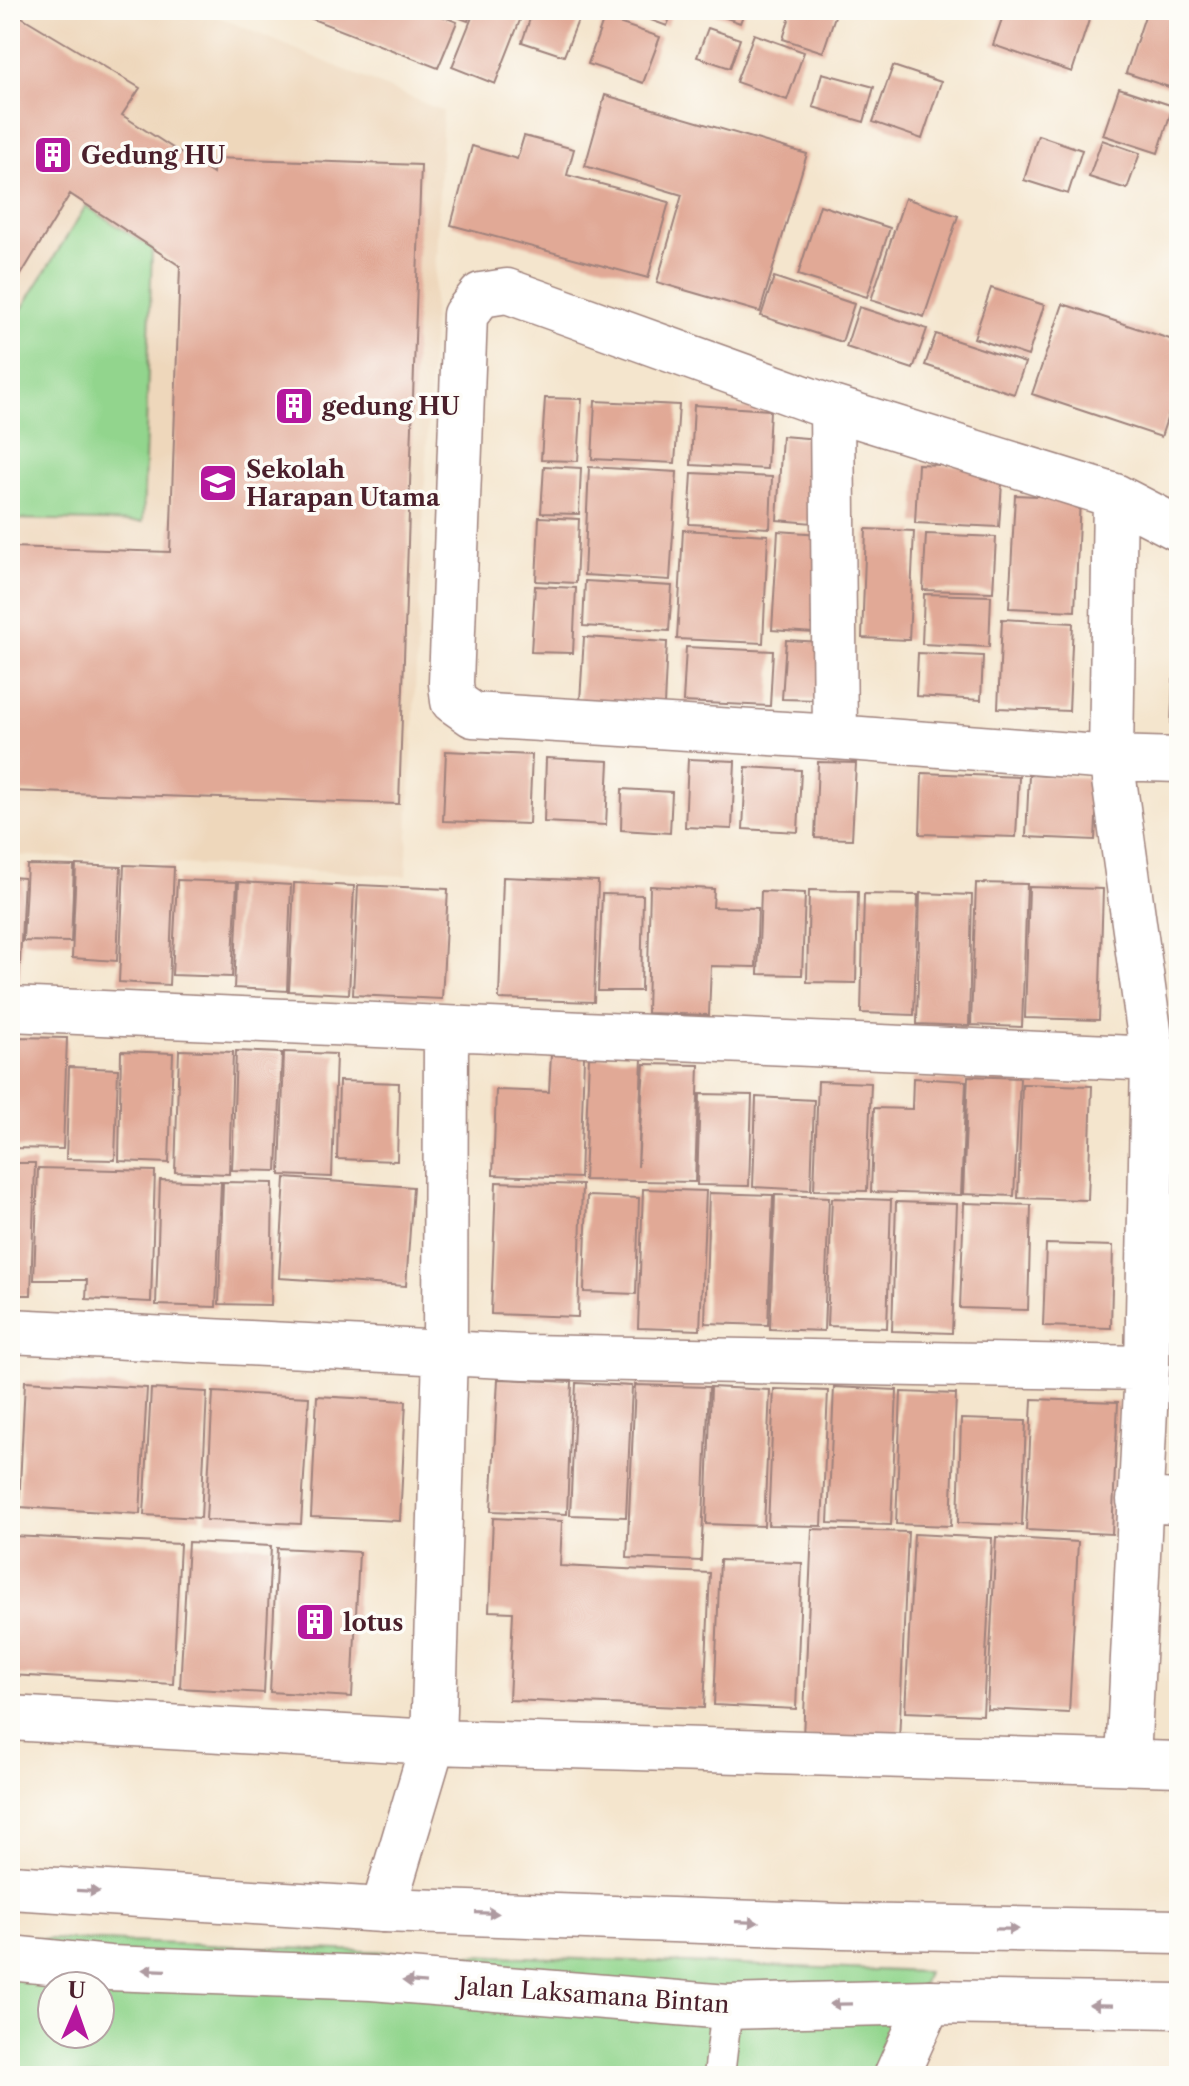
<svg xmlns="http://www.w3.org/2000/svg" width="1189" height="2086" font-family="'Libre Caslon Text',serif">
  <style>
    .built { fill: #eed7bb }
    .green { fill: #92d58d; stroke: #6e7a5c; stroke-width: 2; fill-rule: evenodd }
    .building { fill: #e1a996 }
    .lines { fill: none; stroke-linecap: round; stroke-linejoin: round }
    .lane-casing { stroke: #9f827c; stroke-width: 33 }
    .street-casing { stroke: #9f827c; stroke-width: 47 }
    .secondary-casing { stroke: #9f827c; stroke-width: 47 }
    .lane { stroke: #fff; stroke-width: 30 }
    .street { stroke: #fff; stroke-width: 44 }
    .secondary { stroke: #fff; stroke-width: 44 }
    .oneway { fill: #ae9aa0 }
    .labels { text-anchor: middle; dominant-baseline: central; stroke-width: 7; stroke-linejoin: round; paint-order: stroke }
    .poi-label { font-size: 24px; font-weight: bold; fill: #4a1f2b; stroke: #fdfcf7; text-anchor: start }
    .street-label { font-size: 24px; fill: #4a1f2b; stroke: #fdfcf7 }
  </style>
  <rect width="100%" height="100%" fill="#fdfcf7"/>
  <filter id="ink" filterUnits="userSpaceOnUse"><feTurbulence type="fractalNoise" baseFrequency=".0125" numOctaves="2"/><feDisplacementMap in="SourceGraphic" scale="16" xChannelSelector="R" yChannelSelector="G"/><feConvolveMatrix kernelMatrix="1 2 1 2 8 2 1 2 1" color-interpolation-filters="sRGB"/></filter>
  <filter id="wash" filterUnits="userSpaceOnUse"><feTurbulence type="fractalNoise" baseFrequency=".006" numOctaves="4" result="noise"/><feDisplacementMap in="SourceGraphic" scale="32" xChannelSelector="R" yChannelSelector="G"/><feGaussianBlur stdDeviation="1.8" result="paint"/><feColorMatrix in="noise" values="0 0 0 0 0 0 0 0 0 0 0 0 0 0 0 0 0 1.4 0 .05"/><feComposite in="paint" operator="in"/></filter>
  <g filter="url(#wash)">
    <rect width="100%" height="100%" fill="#f4e5cd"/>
    <path class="built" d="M 10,10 L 202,10 L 443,111 L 406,876 L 10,855 Z"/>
    <path class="green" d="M 86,206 L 152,248 L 143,522 L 10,519 L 10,328 Z
      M 20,1938 L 927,1972 L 890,2076 L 13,2076 L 10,1977 ZM 52,1986 L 100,1986 L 100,2034 L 52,2034 Z"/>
    <g id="blocks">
      <path class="building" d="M 10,10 L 140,88 L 122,115 L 213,174 L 214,158 L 421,165 L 399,804 L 10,791 L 10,547 L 170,552 L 180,266 L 70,194 L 10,293 Z
        M 304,10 L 427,10 L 457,22 L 438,68 L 302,15 Z
        M 438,10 L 472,10 L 468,21 Z
        M 475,10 L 524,10 L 495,84 L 452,67 Z
        M 533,10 L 567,10 L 580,15 L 564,56 L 522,42 Z
        M 624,10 L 673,10 L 667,26 Z
        M 705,10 L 745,10 L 740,23 Z
        M 792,10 L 837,10 L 823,52 L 783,39 Z
        M 1005,10 L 1060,10 L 1089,20 L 1072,72 L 993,45 Z
        M 1147,10 L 1179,20 L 1179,66 L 1172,88 L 1126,73 Z
        M 604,18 L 660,37 L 643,83 L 588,64 Z
        M 708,28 L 740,39 L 730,68 L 697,57 Z
        M 754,34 L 804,52 L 787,100 L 736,82 Z
        M 893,66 L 941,82 L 922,139 L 873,122 Z
        M 822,73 L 874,87 L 864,122 L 813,107 Z
        M 1119,88 L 1173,106 L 1158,153 L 1103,135 Z
        M 605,95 L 807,154 L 760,312 L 657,282 L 682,195 L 585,166 Z
        M 1038,135 L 1082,150 L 1068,194 L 1024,180 Z
        M 524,136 L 574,149 L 567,175 L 669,202 L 648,278 L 451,225 L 472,146 L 517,159 Z
        M 1102,140 L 1140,153 L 1127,189 L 1089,177 Z
        M 905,198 L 958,216 L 924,317 L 871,300 Z
        M 820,205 L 890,228 L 867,297 L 798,275 Z
        M 774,277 L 854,304 L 842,342 L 761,316 Z
        M 991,288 L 1044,305 L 1028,356 L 974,338 Z
        M 1063,304 L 1179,342 L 1179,382 L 1161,437 L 1032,394 Z
        M 859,307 L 927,329 L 913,369 L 846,347 Z
        M 936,334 L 1025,363 L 1014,394 L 925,365 Z
        M 545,398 L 582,399 L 578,461 L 541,460 Z
        M 595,401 L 679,405 L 675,463 L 592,459 Z
        M 694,405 L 770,410 L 767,469 L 691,465 Z
        M 1179,425 L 1179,452 L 1170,450 Z
        M 782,436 L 818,439 L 813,523 L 777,520 Z
        M 918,464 L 1003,468 L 999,527 L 915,523 Z
        M 544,466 L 581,468 L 579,514 L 541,513 Z
        M 589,467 L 677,472 L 670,580 L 584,575 Z
        M 692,473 L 772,477 L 770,528 L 689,524 Z
        M 1015,495 L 1080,498 L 1075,611 L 1009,608 Z
        M 539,517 L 579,519 L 576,583 L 536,581 Z
        M 866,529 L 914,531 L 909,640 L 862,638 Z
        M 683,530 L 768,535 L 763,643 L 677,639 Z
        M 778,531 L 820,534 L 814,633 L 772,630 Z
        M 926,534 L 996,537 L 993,592 L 923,590 Z
        M 585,581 L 672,586 L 669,631 L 583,626 Z
        M 535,586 L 576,588 L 573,653 L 531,652 Z
        M 924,594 L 991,596 L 989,647 L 922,644 Z
        M 1002,619 L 1073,623 L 1069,711 L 998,708 Z
        M 584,637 L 667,642 L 664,705 L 580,701 Z
        M 786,640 L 821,642 L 818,700 L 782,699 Z
        M 686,647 L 773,651 L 770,706 L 683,702 Z
        M 918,653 L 983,656 L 981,700 L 916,696 Z
        M 1173,680 L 1179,681 L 1179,726 L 1171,725 Z
        M 446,751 L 532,755 L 529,824 L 443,821 Z
        M 546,758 L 609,761 L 606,825 L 544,822 Z
        M 688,759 L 735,761 L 732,829 L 685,827 Z
        M 818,762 L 856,763 L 852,839 L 815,838 Z
        M 746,767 L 801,770 L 798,832 L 743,829 Z
        M 922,773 L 1019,777 L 1016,837 L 920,834 Z
        M 1029,775 L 1098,778 L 1095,840 L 1026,837 Z
        M 622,789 L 672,792 L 670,833 L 621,830 Z
        M 27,865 L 74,866 L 71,942 L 23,941 Z
        M 76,865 L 121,867 L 117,961 L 72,958 Z
        M 124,865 L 174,867 L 169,985 L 119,982 Z
        M 10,877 L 24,878 L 19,984 L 10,983 Z
        M 503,877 L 598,881 L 594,1002 L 499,999 Z
        M 177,880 L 237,882 L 232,977 L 172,975 Z
        M 239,882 L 291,885 L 287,991 L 234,988 Z
        M 294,883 L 354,886 L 349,994 L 289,991 Z
        M 976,883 L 1027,884 L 1022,1027 L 971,1025 Z
        M 358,885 L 448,889 L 442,999 L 353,995 Z
        M 650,886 L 714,889 L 713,907 L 758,908 L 756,967 L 711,966 L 709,1015 L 647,1013 Z
        M 1029,887 L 1103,889 L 1099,1020 L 1025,1018 Z
        M 809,890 L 858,891 L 856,983 L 807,982 Z
        M 761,891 L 805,893 L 802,975 L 758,974 Z
        M 920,893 L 972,895 L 969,1026 L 917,1024 Z
        M 602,894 L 643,895 L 641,991 L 598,991 Z
        M 864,894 L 918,895 L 914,1015 L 861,1013 Z
        M 10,1037 L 67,1038 L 63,1149 L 10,1148 Z
        M 179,1050 L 233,1052 L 229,1174 L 175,1172 Z
        M 121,1051 L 173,1053 L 169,1163 L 119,1161 Z
        M 236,1051 L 282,1053 L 277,1171 L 232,1170 Z
        M 284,1052 L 336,1054 L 332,1177 L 280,1175 Z
        M 551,1055 L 584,1056 L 580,1178 L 493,1175 L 496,1090 L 549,1092 Z
        M 589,1057 L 642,1058 L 638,1167 L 644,1064 L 699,1065 L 695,1182 L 584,1180 Z
        M 69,1067 L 118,1069 L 115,1160 L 66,1159 Z
        M 968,1076 L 1020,1078 L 1014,1196 L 963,1194 Z
        M 913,1078 L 966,1081 L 961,1195 L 871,1192 L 874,1108 L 912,1109 Z
        M 339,1081 L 399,1083 L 397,1161 L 337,1159 Z
        M 818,1081 L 871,1083 L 867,1191 L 814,1190 Z
        M 1022,1084 L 1092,1086 L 1088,1200 L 1018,1198 Z
        M 700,1094 L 752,1095 L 749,1186 L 697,1185 Z
        M 756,1097 L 814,1100 L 811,1190 L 753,1187 Z
        M 10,1163 L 35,1163 L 31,1295 L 10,1295 Z
        M 38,1168 L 155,1171 L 151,1302 L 86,1299 L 87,1280 L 34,1280 Z
        M 285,1178 L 413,1187 L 406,1286 L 279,1278 Z
        M 160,1180 L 221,1182 L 216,1307 L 156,1305 Z
        M 223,1182 L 273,1183 L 271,1305 L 219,1304 Z
        M 496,1182 L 582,1185 L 578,1317 L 491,1314 Z
        M 643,1189 L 706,1191 L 700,1330 L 638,1328 Z
        M 709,1193 L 773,1195 L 768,1325 L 705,1323 Z
        M 775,1195 L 829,1197 L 824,1331 L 770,1329 Z
        M 587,1196 L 639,1198 L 636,1294 L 584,1292 Z
        M 832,1198 L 891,1200 L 887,1328 L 827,1326 Z
        M 896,1202 L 957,1204 L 952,1333 L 892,1331 Z
        M 964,1203 L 1031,1205 L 1028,1310 L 960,1308 Z
        M 1046,1244 L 1113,1246 L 1111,1328 L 1043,1326 Z
        M 498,1379 L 572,1382 L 567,1514 L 491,1511 Z
        M 25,1381 L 147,1388 L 140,1514 L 19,1507 Z
        M 10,1383 L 17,1383 L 12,1472 L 10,1472 Z
        M 576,1383 L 632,1386 L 626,1517 L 570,1515 Z
        M 635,1385 L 709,1387 L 701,1561 L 627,1558 Z
        M 711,1387 L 770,1390 L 764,1526 L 706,1524 Z
        M 834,1387 L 897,1390 L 891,1525 L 828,1523 Z
        M 151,1389 L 207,1392 L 201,1518 L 144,1515 Z
        M 774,1389 L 828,1391 L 822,1526 L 768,1525 Z
        M 213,1392 L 309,1397 L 301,1524 L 206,1520 Z
        M 901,1392 L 956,1394 L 951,1526 L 896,1524 Z
        M 317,1396 L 406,1401 L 400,1521 L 311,1517 Z
        M 1032,1399 L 1118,1402 L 1112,1534 L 1026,1530 Z
        M 961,1419 L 1026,1421 L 1022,1525 L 958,1523 Z
        M 493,1518 L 562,1521 L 560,1566 L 710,1573 L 704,1708 L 509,1700 L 513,1612 L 489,1611 Z
        M 812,1529 L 908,1532 L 899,1742 L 803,1738 Z
        M 914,1534 L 992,1538 L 983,1715 L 905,1712 Z
        M 12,1536 L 180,1544 L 173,1684 L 10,1675 Z
        M 996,1537 L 1078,1542 L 1069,1713 L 987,1709 Z
        M 188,1542 L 271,1546 L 264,1693 L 180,1688 Z
        M 277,1548 L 359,1552 L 352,1697 L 270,1692 Z
        M 720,1560 L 802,1563 L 796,1709 L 714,1705 Z"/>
    </g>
  </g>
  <g filter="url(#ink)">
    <use href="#blocks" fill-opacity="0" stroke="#9f827c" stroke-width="2"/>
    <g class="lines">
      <g class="lane-casing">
        <path id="lane" d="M 719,2076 L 727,2007"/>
      </g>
      <g class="street-casing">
        <path id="street" d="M 832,408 L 835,737
          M 1115,496 L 1111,758 L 1153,1059 L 1147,1368 L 1128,1761
          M 1179,529 L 1115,496 L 832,408 L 507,291 L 481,295 L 465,315 L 451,683 L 453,701 L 473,715 L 835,737 L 1111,758 L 1179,760
          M 10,1009 L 1179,1060
          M 10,1331 L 525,1357 L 1147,1368
          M 1139,1500 L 1179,1502
          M 10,1718 L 433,1742 L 1179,1764
          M 383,1910 L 433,1742 L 445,1354 L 446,1030
          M 896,2076 L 929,2002"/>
      </g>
      <g class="secondary-casing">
        <path id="secondary" d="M 10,1887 L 383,1910 L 843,1926 L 1179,1932
          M 10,1958 L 109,1968 L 372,1978 L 727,2007 L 929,2002 L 1179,2006"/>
      </g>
      <use href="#lane" class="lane"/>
      <use href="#street" class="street"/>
      <use href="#secondary" class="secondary"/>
    </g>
    <defs><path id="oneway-solid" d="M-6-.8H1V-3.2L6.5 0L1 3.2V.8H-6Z" transform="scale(2)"/></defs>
    <g class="oneway">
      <use href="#oneway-solid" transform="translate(88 1891) rotate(3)"/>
      <use href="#oneway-solid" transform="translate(487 1913) rotate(2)"/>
      <use href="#oneway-solid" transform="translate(747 1922) rotate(2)"/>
      <use href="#oneway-solid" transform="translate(1007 1929) rotate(1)"/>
      <use href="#oneway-solid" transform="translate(154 1970) rotate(-178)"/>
      <use href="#oneway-solid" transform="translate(414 1982) rotate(-175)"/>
      <use href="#oneway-solid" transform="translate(841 2004) rotate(179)"/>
      <use href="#oneway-solid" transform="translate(1101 2005) rotate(-179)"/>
    </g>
  </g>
  <defs>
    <g id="building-square" transform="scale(2)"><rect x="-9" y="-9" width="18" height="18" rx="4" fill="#b5179e" stroke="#fdfcf7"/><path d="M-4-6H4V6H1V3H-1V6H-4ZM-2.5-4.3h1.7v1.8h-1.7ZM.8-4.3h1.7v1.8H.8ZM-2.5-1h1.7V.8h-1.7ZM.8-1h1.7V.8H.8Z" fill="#fff"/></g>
    <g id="school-square" transform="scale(2)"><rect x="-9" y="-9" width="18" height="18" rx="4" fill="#b5179e" stroke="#fdfcf7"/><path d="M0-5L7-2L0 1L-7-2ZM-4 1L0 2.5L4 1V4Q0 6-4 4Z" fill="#fff"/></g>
  </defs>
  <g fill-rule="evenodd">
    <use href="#building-square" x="53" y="155"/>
    <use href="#building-square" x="294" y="406"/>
    <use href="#school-square" x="218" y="483"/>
    <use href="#building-square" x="315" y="1622"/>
  </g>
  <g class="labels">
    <g class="poi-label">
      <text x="81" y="155">Gedung HU</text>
      <text x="322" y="406">gedung HU</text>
      <text x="246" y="469">Sekolah<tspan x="246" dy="28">Harapan Utama</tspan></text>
      <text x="343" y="1622">lotus</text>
    </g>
    <g class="street-label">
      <text transform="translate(594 1995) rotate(4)">Jalan Laksamana Bintan</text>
    </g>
  </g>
  <rect width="1189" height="2086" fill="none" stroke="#fdfcf7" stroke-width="40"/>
  <g transform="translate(76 2010) rotate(2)"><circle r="38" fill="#fdfcf7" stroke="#b5a4a5" stroke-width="2"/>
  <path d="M0-6L14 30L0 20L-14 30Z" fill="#b5179e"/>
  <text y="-12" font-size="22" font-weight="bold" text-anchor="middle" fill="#4a1f2b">U</text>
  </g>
</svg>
